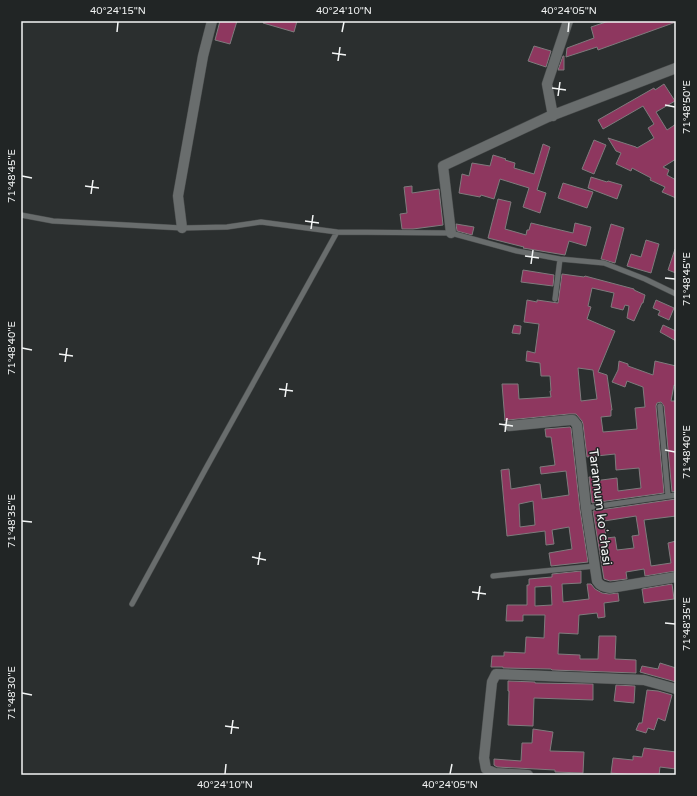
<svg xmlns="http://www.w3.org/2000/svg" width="697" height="796" font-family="'Varela Round',sans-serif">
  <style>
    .building { fill: #8e375f; stroke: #7f7b7d; fill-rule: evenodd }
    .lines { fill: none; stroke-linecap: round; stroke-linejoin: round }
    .lane-casing { stroke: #494c4c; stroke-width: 6 }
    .street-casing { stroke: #494c4c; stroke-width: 11 }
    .lane { stroke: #696d6d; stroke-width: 5 }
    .street { stroke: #696d6d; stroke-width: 10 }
    .ticks { fill: none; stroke: #f3f5f5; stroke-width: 1.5 }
    .labels { text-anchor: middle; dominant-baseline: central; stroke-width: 3; stroke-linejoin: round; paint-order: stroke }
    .street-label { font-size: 13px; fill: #f3f5f5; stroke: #212525 }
    .neatline { fill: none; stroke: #f3f5f5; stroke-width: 1.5 }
    .ticks-label { font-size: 10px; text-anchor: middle; fill: #f3f5f5 }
  </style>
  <rect width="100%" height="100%" fill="#2b2f2f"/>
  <path class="building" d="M 220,21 L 237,21 L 230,44 L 215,40 Z
    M 264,21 L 297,21 L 294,32 L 263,23 Z
    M 609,21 L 675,21 L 676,22 L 598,50 L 597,47 L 566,57 L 567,48 L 594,38 L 591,27 Z
    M 534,46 L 551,51 L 546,67 L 528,61 Z
    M 563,56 L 564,56 L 564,70 L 558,70 Z
    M 664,84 L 675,101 L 656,112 L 667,130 L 676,124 L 676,159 L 663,167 L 669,170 L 667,175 L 676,180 L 676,198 L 662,192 L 665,187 L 650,180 L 651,178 L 632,168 L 631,171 L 616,164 L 621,153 L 616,151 L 608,138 L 636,147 L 637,148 L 654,138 L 648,128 L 654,124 L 643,106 L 603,129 L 598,120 L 654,88 L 655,90 Z
    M 594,140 L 606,145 L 594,174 L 582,169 Z
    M 543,144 L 550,147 L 537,190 L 546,193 L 540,213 L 523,207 L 529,188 L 500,179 L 494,199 L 481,195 L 480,197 L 459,193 L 462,174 L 469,176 L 472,163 L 490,166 L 493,155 L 506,159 L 505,160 L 515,163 L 514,168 L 534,174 Z
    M 591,177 L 607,182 L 608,181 L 622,185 L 617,199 L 588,188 Z
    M 563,183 L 593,192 L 587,208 L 558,198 Z
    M 412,186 L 412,193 L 439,189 L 443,225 L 413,229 L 402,229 L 400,214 L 407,213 L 404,187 Z
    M 498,199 L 511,202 L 505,229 L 526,235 L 527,230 L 529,230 L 531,223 L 573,233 L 575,223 L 591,227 L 586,246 L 569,241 L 565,255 L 523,248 L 524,247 L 488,238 Z
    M 456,224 L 474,227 L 472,235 L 457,231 Z
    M 611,224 L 624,228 L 615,263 L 601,259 Z
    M 646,240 L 659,244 L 651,273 L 627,266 L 631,254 L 641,257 Z
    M 675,249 L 676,249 L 676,273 L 668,270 Z
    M 523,270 L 554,275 L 553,286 L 521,282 Z
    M 562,274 L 584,277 L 585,276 L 634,289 L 634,290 L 645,295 L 643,303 L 642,303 L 634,321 L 627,318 L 629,306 L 625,305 L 623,310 L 611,307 L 614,293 L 592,288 L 588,306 L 591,307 L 587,319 L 615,331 L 598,372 L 607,375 L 612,410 L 611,410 L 611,416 L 601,417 L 603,432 L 637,429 L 635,408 L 645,407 L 643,387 L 627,381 L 625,387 L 612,382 L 618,370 L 619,361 L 628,364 L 628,366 L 653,375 L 655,361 L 676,366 L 676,386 L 674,385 L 671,401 L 676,401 L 676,491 L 672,492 L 664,406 L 661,402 L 657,403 L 656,406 L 664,493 L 592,503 L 589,477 L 593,477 L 594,481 L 617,478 L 618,491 L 641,488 L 639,468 L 616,470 L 615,454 L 587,457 L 583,424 L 582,421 L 576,414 L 569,414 L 508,420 L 505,421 L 502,384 L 518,384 L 519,399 L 551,397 L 550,391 L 551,391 L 550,376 L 541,376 L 540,363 L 526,361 L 527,351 L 535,353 L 539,324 L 524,322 L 527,300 L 537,302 L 537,300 L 558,303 ZM 578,368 L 593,370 L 597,399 L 581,401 Z
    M 656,300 L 674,308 L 669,320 L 658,315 L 660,311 L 653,308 Z
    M 514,325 L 521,326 L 520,334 L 512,333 Z
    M 663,325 L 676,331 L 676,341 L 660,332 Z
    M 570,427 L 571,428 L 580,509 L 588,562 L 551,566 L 549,553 L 572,549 L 569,527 L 552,530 L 554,544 L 546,545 L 545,531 L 507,536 L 501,470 L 509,469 L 511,489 L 540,484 L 542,499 L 569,495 L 566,471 L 541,474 L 540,467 L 555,465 L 551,437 L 546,437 L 545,429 ZM 533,501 L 535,525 L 520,527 L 519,504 Z
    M 676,499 L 676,516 L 644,520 L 651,566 L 671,563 L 668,543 L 676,541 L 676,571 L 645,576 L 644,569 L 626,572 L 627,579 L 610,581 L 604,579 L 593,511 ZM 636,516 L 639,535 L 632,536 L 634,548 L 617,550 L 615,537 L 606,538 L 604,521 Z
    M 581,571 L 581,583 L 562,584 L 563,602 L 589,599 L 587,584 L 591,584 L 595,589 L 602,593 L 609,594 L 618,593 L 619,601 L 604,603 L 605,617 L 598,618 L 597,613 L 579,615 L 578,634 L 559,633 L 558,654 L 580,655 L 580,659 L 598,659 L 599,636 L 616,636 L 615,659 L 636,660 L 636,673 L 552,670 L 551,669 L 503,668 L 503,667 L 491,667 L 492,656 L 504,656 L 504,652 L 525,653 L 526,637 L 544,638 L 545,615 L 523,615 L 523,621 L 506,621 L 507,605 L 527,605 L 527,585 L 529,585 L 529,579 L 552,577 L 552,574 ZM 551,586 L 552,605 L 535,606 L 535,587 Z
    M 672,584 L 674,599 L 644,603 L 642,589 Z
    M 660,663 L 676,668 L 676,682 L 640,672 L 642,666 L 658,669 Z
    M 508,681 L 535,682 L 535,683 L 593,684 L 593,700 L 534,698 L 533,726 L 508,725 L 509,691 L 508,691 Z
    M 616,685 L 635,686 L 634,703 L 614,701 Z
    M 647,690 L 658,691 L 672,695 L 665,721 L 658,718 L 654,730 L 648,728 L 646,733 L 636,730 L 639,723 L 642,723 Z
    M 533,729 L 553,732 L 550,751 L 584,752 L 583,773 L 555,772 L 555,770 L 497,767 L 494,765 L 494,759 L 521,761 L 522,743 L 532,743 Z
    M 644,748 L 676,752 L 676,769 L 660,767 L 659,775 L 640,774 L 640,775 L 633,775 L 611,773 L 613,758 L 633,760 L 633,756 L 642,757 Z"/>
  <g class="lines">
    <g class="lane-casing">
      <path id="lane" d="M 21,215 L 53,221 L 182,228 L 227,227 L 261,222 L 337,232
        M 555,299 L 560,259
        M 660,406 L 668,496
        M 586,508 L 676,495
        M 493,576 L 595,566
        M 132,604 L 205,470 L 337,232 L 451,233 L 517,251 L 560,259 L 604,263 L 645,279 L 676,294"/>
    </g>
    <g class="street-casing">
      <path id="street" d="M 553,116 L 547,84 L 568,21
        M 182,228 L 178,196 L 203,56 L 212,21
        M 451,233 L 443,166 L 548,117 L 676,68
        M 509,426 L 570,420 L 573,420 L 577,425 L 586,508 L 597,581 C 600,586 604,587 610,588 L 676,577
        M 528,775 L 495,773 L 486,769 L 484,758 L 492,682 L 496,674 L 644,680 L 676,689"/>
    </g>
    <use href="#lane" class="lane"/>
    <use href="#street" class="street"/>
  </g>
  <path class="ticks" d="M 117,32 L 118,22M 342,32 L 344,22M 568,32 L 569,22M 332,53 L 346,55M 338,61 L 340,47M 552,88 L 566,90M 558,96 L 560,82M 665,105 L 675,107M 22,176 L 32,178M 85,186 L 99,188M 91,194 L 93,180M 305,221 L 319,223M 311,229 L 313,215M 525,256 L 539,258M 531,264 L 533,250M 665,278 L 675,279M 22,348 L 32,350M 59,354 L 73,356M 65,362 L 67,348M 279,389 L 293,391M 285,397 L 287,383M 499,424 L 513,426M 505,432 L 507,418M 665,450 L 675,452M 22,521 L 32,522M 252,557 L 266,560M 258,565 L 260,552M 472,592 L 486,594M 478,600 L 480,586M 665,623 L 675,624M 22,693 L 32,695M 225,726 L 239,728M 231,734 L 233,720M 225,774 L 226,764M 450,774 L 452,764"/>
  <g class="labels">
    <g class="street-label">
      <text transform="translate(600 507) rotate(83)">Tarannum koʻchasi</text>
    </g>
  </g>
  <rect width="697" height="796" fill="none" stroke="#212525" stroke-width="44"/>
  <rect x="22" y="22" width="653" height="752" class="neatline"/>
  <g class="ticks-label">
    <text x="118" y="14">40°24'15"N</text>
    <text x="344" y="14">40°24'10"N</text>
    <text x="569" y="14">40°24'05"N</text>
    <text transform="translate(686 107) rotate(-90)" y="4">71°48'50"E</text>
    <text transform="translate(11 176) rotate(-90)" y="4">71°48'45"E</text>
    <text transform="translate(686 279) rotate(-90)" y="4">71°48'45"E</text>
    <text transform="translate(11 348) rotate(-90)" y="4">71°48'40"E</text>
    <text transform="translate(686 452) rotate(-90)" y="4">71°48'40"E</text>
    <text transform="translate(11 521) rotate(-90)" y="4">71°48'35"E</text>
    <text transform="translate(686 624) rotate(-90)" y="4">71°48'35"E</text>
    <text transform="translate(11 693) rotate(-90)" y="4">71°48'30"E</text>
    <text x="225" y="788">40°24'10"N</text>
    <text x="450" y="788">40°24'05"N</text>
  </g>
</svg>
